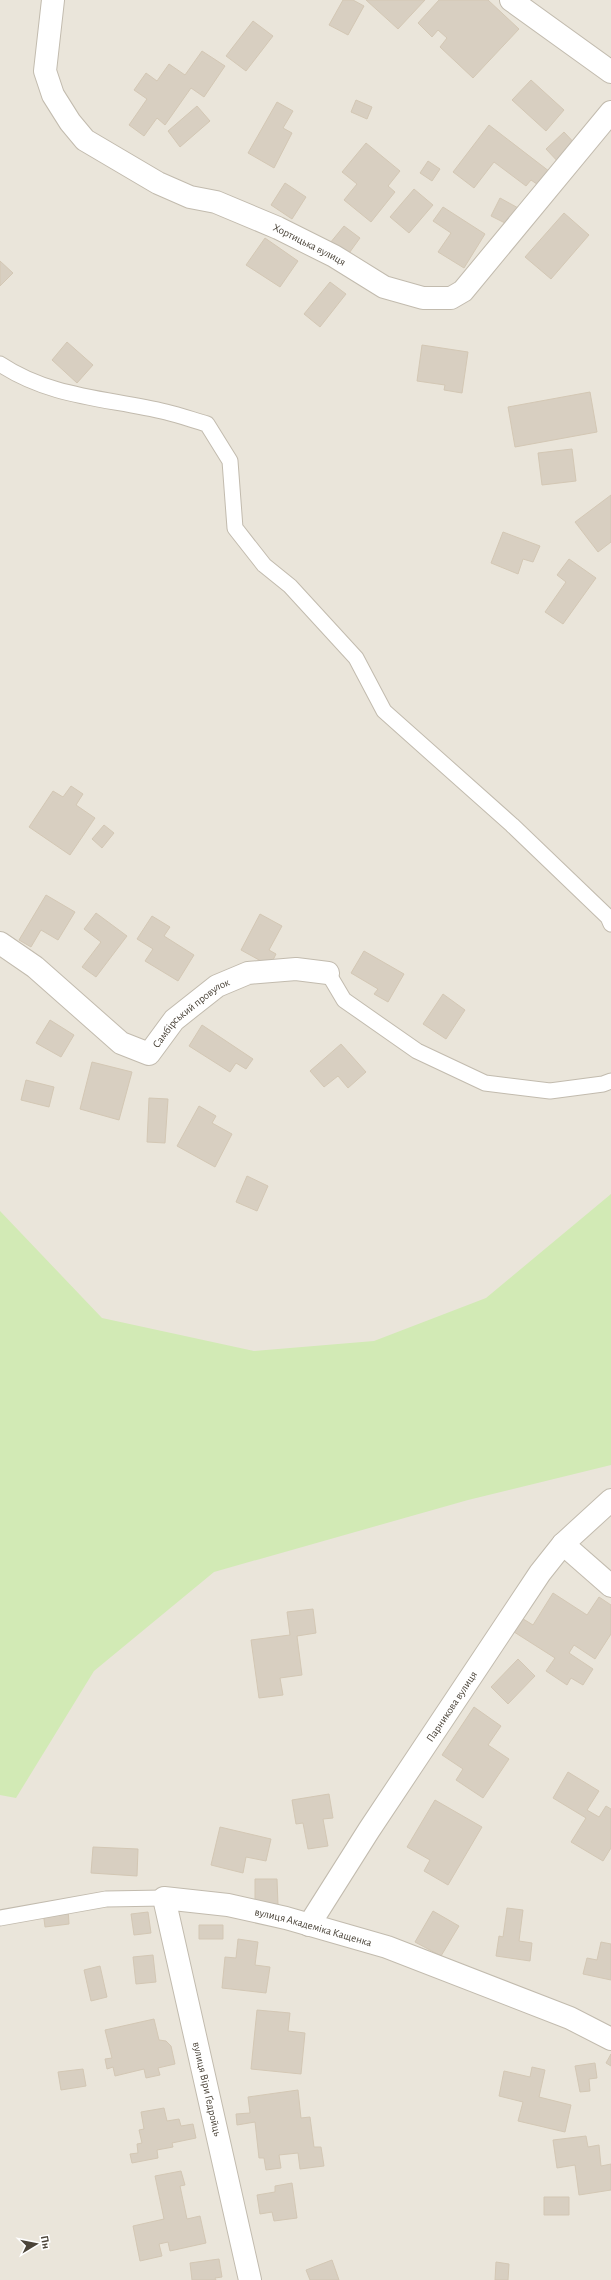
<svg xmlns="http://www.w3.org/2000/svg" width="611" height="2280" font-family="'Alegreya Sans',sans-serif">
  <style>
    .residential { fill: #eae5da }
    .green { fill: #d2eab5 }
    .building { fill: #d8cfc1; stroke: #d3c7b4 }
    .lines { fill: none; stroke-linecap: round; stroke-linejoin: round }
    .lane-casing { stroke: #c2bbae; stroke-width: 17 }
    .street-casing { stroke: #c2bbae; stroke-width: 24 }
    .lane { stroke: #fff; stroke-width: 15 }
    .street { stroke: #fff; stroke-width: 22 }
    .labels { text-anchor: middle; dominant-baseline: central; stroke-width: 3.5; stroke-linejoin: round; paint-order: stroke }
    .street-label { font-size: 11px; fill: #4b4439; stroke: #fff }
  </style>
  <rect width="100%" height="100%" fill="#f6f3ec"/>
  <path class="residential" d="M 0,0 L 611,0 L 611,2280 L 0,2280 Z"/>
  <path class="green" d="M 611,1194 L 611,1465 L 468,1500 L 214,1572 L 94,1671 L 16,1798 L 0,1795 L 0,1211 L 102,1318 L 254,1351 L 374,1341 L 486,1298 Z"/>
  <path class="building" d="M 343,0 L 353,0 L 364,6 L 348,35 L 329,25 Z
    M 366,0 L 425,0 L 398,29 Z
    M 439,0 L 488,0 L 519,29 L 473,78 L 440,47 L 447,38 L 438,30 L 432,37 L 418,23 Z
    M 253,21 L 273,36 L 246,71 L 226,56 Z
    M 202,51 L 225,66 L 204,97 L 191,88 L 165,125 L 157,118 L 144,136 L 129,125 L 147,99 L 134,90 L 146,73 L 157,81 L 169,64 L 185,75 Z
    M 531,80 L 564,110 L 546,131 L 512,100 Z
    M 356,100 L 372,107 L 367,119 L 351,112 Z
    M 277,102 L 293,111 L 283,128 L 292,133 L 274,168 L 248,153 Z
    M 197,106 L 210,121 L 180,147 L 168,131 Z
    M 489,125 L 554,175 L 544,189 L 531,180 L 526,186 L 494,162 L 474,188 L 453,172 Z
    M 564,132 L 580,149 L 562,166 L 546,149 Z
    M 366,143 L 400,171 L 388,186 L 395,192 L 371,222 L 344,200 L 357,184 L 342,172 Z
    M 428,161 L 440,169 L 432,181 L 420,173 Z
    M 285,183 L 306,197 L 292,219 L 271,205 Z
    M 414,189 L 433,205 L 409,233 L 390,217 Z
    M 500,198 L 520,209 L 511,226 L 491,216 Z
    M 443,207 L 485,234 L 464,268 L 438,252 L 451,233 L 433,221 Z
    M 564,213 L 589,235 L 551,279 L 525,257 Z
    M 344,226 L 360,238 L 347,256 L 330,243 Z
    M 265,238 L 298,261 L 280,287 L 246,265 Z
    M 0,261 L 13,273 L 0,286 Z
    M 330,282 L 346,294 L 320,327 L 304,314 Z
    M 67,342 L 93,365 L 77,383 L 52,360 Z
    M 422,345 L 468,352 L 462,393 L 444,390 L 445,385 L 417,381 Z
    M 590,392 L 597,432 L 515,447 L 508,407 Z
    M 572,449 L 576,481 L 542,485 L 538,453 Z
    M 611,495 L 611,542 L 598,552 L 575,522 Z
    M 503,532 L 540,546 L 533,562 L 523,559 L 518,574 L 491,563 Z
    M 569,559 L 596,578 L 563,624 L 545,612 L 566,582 L 557,575 Z
    M 71,786 L 83,794 L 76,805 L 95,818 L 70,855 L 29,827 L 53,791 L 63,797 Z
    M 104,825 L 114,833 L 102,848 L 92,839 Z
    M 46,895 L 75,912 L 58,940 L 41,930 L 31,947 L 19,940 Z
    M 96,913 L 127,936 L 96,977 L 82,967 L 101,942 L 84,929 Z
    M 260,914 L 282,926 L 269,950 L 276,954 L 270,966 L 241,950 Z
    M 152,916 L 170,927 L 164,936 L 194,955 L 178,981 L 145,961 L 153,949 L 137,939 Z
    M 364,951 L 404,974 L 388,1002 L 374,994 L 378,989 L 351,973 Z
    M 443,994 L 465,1010 L 446,1039 L 423,1024 Z
    M 50,1020 L 74,1035 L 61,1057 L 36,1043 Z
    M 202,1025 L 253,1059 L 246,1069 L 236,1063 L 230,1072 L 189,1046 Z
    M 341,1044 L 366,1072 L 348,1088 L 338,1076 L 324,1087 L 310,1071 Z
    M 92,1062 L 132,1072 L 119,1120 L 80,1109 Z
    M 26,1080 L 54,1087 L 49,1107 L 21,1100 Z
    M 149,1098 L 168,1099 L 165,1143 L 147,1142 Z
    M 199,1106 L 216,1116 L 212,1123 L 232,1134 L 215,1167 L 177,1146 Z
    M 247,1176 L 268,1186 L 257,1211 L 236,1202 Z
    M 553,1593 L 587,1615 L 599,1597 L 611,1605 L 611,1634 L 595,1659 L 574,1645 L 569,1653 L 593,1669 L 583,1685 L 571,1678 L 567,1685 L 546,1671 L 555,1658 L 511,1630 L 520,1617 L 533,1625 Z
    M 313,1609 L 316,1633 L 297,1636 L 302,1675 L 280,1678 L 283,1695 L 259,1698 L 251,1640 L 290,1635 L 287,1612 Z
    M 518,1659 L 535,1676 L 508,1704 L 491,1687 Z
    M 474,1707 L 501,1726 L 488,1745 L 509,1759 L 483,1798 L 456,1780 L 463,1769 L 442,1755 Z
    M 568,1772 L 599,1791 L 587,1810 L 599,1817 L 606,1806 L 611,1809 L 611,1848 L 603,1861 L 571,1842 L 586,1818 L 553,1798 Z
    M 329,1794 L 333,1818 L 323,1819 L 328,1846 L 308,1849 L 303,1823 L 296,1824 L 292,1800 Z
    M 435,1800 L 482,1827 L 448,1885 L 424,1871 L 430,1860 L 407,1847 Z
    M 220,1827 L 271,1839 L 266,1861 L 246,1857 L 243,1873 L 211,1865 Z
    M 93,1847 L 138,1849 L 137,1876 L 91,1873 Z
    M 255,1879 L 277,1879 L 278,1905 L 255,1905 Z
    M 68,1908 L 69,1924 L 45,1927 L 43,1911 Z
    M 507,1908 L 523,1910 L 519,1941 L 532,1943 L 530,1961 L 496,1956 L 499,1936 L 503,1937 Z
    M 433,1911 L 459,1926 L 441,1956 L 415,1942 Z
    M 148,1912 L 151,1933 L 134,1935 L 131,1914 Z
    M 199,1925 L 223,1925 L 223,1939 L 199,1939 Z
    M 238,1939 L 258,1942 L 255,1965 L 270,1967 L 266,1993 L 222,1988 L 225,1957 L 236,1958 Z
    M 601,1942 L 611,1944 L 611,1980 L 583,1974 L 587,1958 L 597,1960 Z
    M 153,1955 L 156,1982 L 136,1984 L 133,1957 Z
    M 100,1966 L 107,1997 L 91,2001 L 84,1970 Z
    M 257,2010 L 290,2013 L 288,2031 L 305,2033 L 301,2074 L 251,2069 Z
    M 154,2019 L 159,2040 L 166,2041 L 171,2046 L 175,2064 L 158,2068 L 160,2075 L 146,2078 L 144,2069 L 115,2076 L 113,2067 L 107,2069 L 105,2059 L 112,2058 L 105,2030 Z
    M 611,2054 L 611,2066 L 606,2063 Z
    M 595,2063 L 597,2078 L 589,2079 L 590,2091 L 580,2092 L 575,2066 Z
    M 532,2067 L 545,2070 L 539,2097 L 571,2105 L 565,2132 L 518,2121 L 523,2102 L 499,2096 L 504,2071 L 530,2077 Z
    M 83,2069 L 86,2086 L 61,2090 L 58,2072 Z
    M 298,2090 L 301,2118 L 310,2117 L 314,2147 L 321,2147 L 324,2166 L 300,2169 L 298,2153 L 279,2155 L 281,2168 L 266,2170 L 264,2158 L 259,2158 L 255,2122 L 237,2125 L 236,2114 L 250,2113 L 248,2097 Z
    M 164,2108 L 167,2121 L 179,2119 L 181,2126 L 193,2124 L 196,2138 L 172,2143 L 173,2147 L 157,2150 L 158,2158 L 132,2163 L 130,2154 L 138,2153 L 137,2144 L 142,2143 L 139,2130 L 144,2129 L 141,2112 Z
    M 586,2136 L 588,2147 L 599,2145 L 601,2166 L 611,2164 L 611,2190 L 579,2195 L 575,2165 L 557,2168 L 553,2140 Z
    M 181,2171 L 185,2185 L 180,2186 L 187,2219 L 200,2216 L 206,2243 L 170,2251 L 168,2242 L 159,2244 L 162,2256 L 140,2261 L 133,2226 L 164,2219 L 155,2176 Z
    M 292,2183 L 297,2218 L 274,2221 L 272,2212 L 260,2214 L 257,2195 L 275,2192 L 275,2186 Z
    M 544,2197 L 569,2197 L 569,2215 L 544,2215 Z
    M 219,2259 L 222,2277 L 215,2278 L 216,2280 L 192,2280 L 190,2263 Z
    M 332,2260 L 339,2280 L 310,2280 L 306,2270 Z
    M 496,2262 L 509,2264 L 508,2280 L 495,2280 Z"/>
  <g class="lines">
    <g class="lane-casing">
      <path id="lane" d="M 0,364 C 51,398 108,398 166,412 C 179,415 193,420 207,424 L 230,461 L 235,528 L 264,565 L 290,586 L 356,658 L 384,711 L 512,825 L 608,917 L 611,924
        M 328,973 L 344,1000 L 417,1051 L 485,1083 L 550,1091 L 603,1084 L 611,1081
        M 0,1918 L 106,1899 L 164,1898"/>
    </g>
    <g class="street-casing">
      <g id="street">
        <path id="s1" d="M 53,0 L 45,71 L 53,95 L 70,122 L 85,140 L 158,183 L 190,197 L 216,202 L 278,228 L 334,256 L 384,287 L 423,298 L 451,298 L 463,291 L 611,112"/>
        <path d="M 511,0 L 611,72"/>
        <path id="s2" d="M 0,943 L 35,967 L 121,1043 L 149,1054 L 174,1020 L 217,986 L 248,973 L 296,969 L 328,973"/>
        <path d="M 563,1544 L 611,1586"/>
        <path id="s3" d="M 309,1925 L 369,1830 L 540,1573 L 563,1544 L 611,1500"/>
        <path id="s4" d="M 250,2280 L 164,1898 L 228,1905 L 286,1918 L 387,1947 L 570,2018 L 611,2039"/>
      </g>
    </g>
    <use href="#lane" class="lane"/>
    <use href="#street" class="street"/>
  </g>
  <g class="labels">
    <g class="street-label">
      <text stroke="none"><textPath href="#s1" startOffset="401">Хортицька вулиця</textPath></text>
      <text stroke="none"><textPath href="#s2" startOffset="247">Самбірський провулок</textPath></text>
      <text stroke="none"><textPath href="#s3" startOffset="261">Парникова вулиця</textPath></text>
      <text stroke="none"><textPath href="#s4" startOffset="544">вулиця Академіка Кащенка</textPath></text>
      <text transform="translate(207 2089) rotate(77)">вулиця Віри Ґедройць</text>
    </g>
  </g>
  <g transform="translate(36 2244) rotate(80)" stroke="#ffffff" stroke-width="3" paint-order="stroke">
  <path d="M0-3L7 15L0 10L-7 15Z" fill="#4b4439"/>
  <text y="-6" font-size="11" font-weight="bold" text-anchor="middle" fill="#4b4439">Пн</text>
  </g>
</svg>
